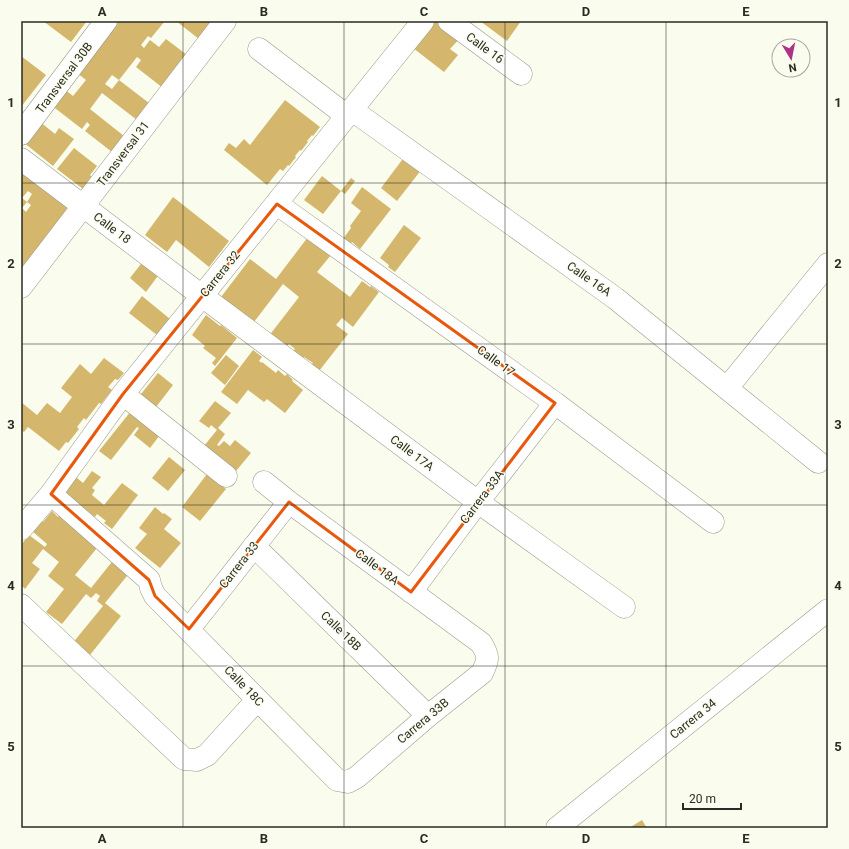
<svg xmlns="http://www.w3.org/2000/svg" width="849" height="849" font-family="Roboto,sans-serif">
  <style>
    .building { fill: #d4b76d; fill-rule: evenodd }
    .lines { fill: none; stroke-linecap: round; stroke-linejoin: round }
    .minor-casing { stroke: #96998a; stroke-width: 23 }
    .minor { stroke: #fff; stroke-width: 22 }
    .marked { fill: none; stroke: #e8590c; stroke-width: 3; stroke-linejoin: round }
    .grid { fill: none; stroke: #2a2b25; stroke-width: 1; stroke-opacity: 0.55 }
    .labels { text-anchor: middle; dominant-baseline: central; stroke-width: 3; stroke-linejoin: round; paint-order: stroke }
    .street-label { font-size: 12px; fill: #2a2b25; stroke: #fafded }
    .neatline { fill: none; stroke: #2a2b25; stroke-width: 1.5 }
    .grid-label { font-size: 13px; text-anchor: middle; font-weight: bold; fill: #2a2b25 }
  </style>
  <rect width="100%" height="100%" fill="#fafded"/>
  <path class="building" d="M 43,21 L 87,21 L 71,42 Z
    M 119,21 L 165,21 L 151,38 L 148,36 L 141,45 L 144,48 L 150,40 L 159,47 L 166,39 L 187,55 L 163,88 L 136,67 L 141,60 L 137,57 L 119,80 L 112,75 L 105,84 L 112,89 L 119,80 L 149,103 L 137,120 L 102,93 L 90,109 L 124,136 L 112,152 L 85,131 L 90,125 L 87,122 L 82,129 L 51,105 L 64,89 L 73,96 L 86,80 L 77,73 Z
    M 176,21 L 210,21 L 212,22 L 199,39 Z
    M 433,21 L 438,21 L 460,38 L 450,49 L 458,55 L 444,72 L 413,48 Z
    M 480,21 L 521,21 L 507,41 Z
    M 21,56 L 46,75 L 21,107 Z
    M 285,100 L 320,127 L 313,136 L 312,135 L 307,141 L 308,142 L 301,151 L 300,150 L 295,156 L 296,157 L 289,166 L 288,165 L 283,171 L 280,169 L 267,185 L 224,150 L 229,143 L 236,148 L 244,139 L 250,145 Z
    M 39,121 L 55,134 L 59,128 L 74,139 L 53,166 L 23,142 Z
    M 74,148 L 97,166 L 90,175 L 92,177 L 83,189 L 57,169 Z
    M 408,152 L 425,165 L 397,201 L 381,188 Z
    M 21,171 L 71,207 L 21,272 ZM 28,191 L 32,194 L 27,202 L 31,205 L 26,212 L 22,208 L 27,202 L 22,198 Z
    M 322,176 L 341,191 L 351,178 L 355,181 L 345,194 L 341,191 L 323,214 L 304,200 Z
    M 362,187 L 391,209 L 360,249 L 352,242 L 350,244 L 343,239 L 351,228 L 350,226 L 361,211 L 351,203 Z
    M 173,197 L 229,241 L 209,267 L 176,240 L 167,252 L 145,235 Z
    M 404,225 L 421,238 L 395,272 L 388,267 L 389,265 L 380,258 Z
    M 308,237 L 331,255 L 317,272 L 350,297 L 362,281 L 370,287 L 371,286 L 379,292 L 353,327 L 342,318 L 336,325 L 348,334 L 319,371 L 311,365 L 313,363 L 304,357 L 303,359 L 293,351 L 295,349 L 289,344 L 282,353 L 265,341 L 299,297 L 283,284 L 254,322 L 221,297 L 250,259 L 276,279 Z
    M 144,260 L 160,273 L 146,292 L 130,278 Z
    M 142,296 L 175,323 L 162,339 L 129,313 Z
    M 206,315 L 220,326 L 221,325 L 237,338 L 215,366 L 212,363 L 216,358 L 203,348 L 205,346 L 192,335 Z
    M 253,350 L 262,357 L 259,361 L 262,363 L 262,362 L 276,373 L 278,370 L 285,376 L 287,374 L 293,380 L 292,381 L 303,390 L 285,413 L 267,399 L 264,402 L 248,390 L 237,404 L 221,392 Z
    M 226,355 L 239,366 L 225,385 L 211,373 Z
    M 104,358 L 124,373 L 118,380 L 115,379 L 108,387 L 112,390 L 101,404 L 99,403 L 86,420 L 84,418 L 77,427 L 79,429 L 68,443 L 66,442 L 59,451 L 28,427 L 24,432 L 21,430 L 21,402 L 37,415 L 47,403 L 60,413 L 72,397 L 61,388 L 80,364 L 91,374 Z
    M 158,373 L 173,385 L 156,407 L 141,394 Z
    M 215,401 L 231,413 L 218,428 L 225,434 L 217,445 L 219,446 L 224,441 L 230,446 L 235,440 L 251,453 L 236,471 L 204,446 L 217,430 L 211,425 L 209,428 L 199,421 Z
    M 131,411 L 163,431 L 150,448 L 134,435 L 139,428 L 137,427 L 111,460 L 99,451 Z
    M 169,457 L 185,470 L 168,491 L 152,478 Z
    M 92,471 L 101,477 L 92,488 L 95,490 L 92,495 L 104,505 L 122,483 L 138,495 L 112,529 L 104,523 L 106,521 L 97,514 L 95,517 L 64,492 L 76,477 L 83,483 Z
    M 207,474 L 226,489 L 200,521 L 182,507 Z
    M 155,507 L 163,514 L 164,513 L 172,519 L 164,529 L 181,543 L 160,568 L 135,548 L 147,534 L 139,528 Z
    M 52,511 L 58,517 L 60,514 L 97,548 L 75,575 L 91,588 L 115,558 L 131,571 L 105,603 L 121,616 L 90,655 L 81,647 L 71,645 L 103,606 L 97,601 L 100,596 L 96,593 L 91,598 L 86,594 L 62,624 L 46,612 L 64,589 L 48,576 L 59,562 L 43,549 L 32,563 L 40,569 L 25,589 L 21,585 L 21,545 L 29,535 L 45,547 L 47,544 L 32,531 L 41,520 L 43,522 Z
    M 642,820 L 647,828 L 629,828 Z"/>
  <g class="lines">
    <g class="minor-casing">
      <path id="minor" d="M 449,21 L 521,74
        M 259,49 L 347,116
        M 352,110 L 615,298 L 818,462
        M 21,134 L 106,21
        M 21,159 L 202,296 L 478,502 L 624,607
        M 277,204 L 555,403 L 713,522
        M 21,287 L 225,21
        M 727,388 L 828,264
        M 123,394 L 226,476
        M 51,494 L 149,580 L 151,588 L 155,596 L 337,780 L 348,782 L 357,777 L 428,716 L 482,673 C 489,659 489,656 481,643 L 289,502 L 264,482
        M 21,529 L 51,494 L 123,394 L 423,21
        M 254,546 L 428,716
        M 411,592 L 478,502 L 555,403
        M 21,605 L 184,759 L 197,760 L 207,755 L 257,700
        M 189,629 L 289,502
        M 557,828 L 828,610"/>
    </g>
    <use href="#minor" class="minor"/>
  </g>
  <path class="marked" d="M 277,204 L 555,403 L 411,592 L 289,502 L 189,629 L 155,596 L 149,580 L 51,494 L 123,394 Z"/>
  <path class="grid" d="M 183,21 L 183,828M 344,21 L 344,828M 505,21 L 505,828M 666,21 L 666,828M 21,183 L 828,183M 21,344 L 828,344M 21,505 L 828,505M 21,666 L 828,666"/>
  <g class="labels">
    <g class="street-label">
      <text transform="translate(485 48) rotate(36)">Calle 16</text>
      <text transform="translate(64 78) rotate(-53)">Transversal 30B</text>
      <text transform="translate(123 154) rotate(-53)">Transversal 31</text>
      <text transform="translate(112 228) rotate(37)">Calle 18</text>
      <text transform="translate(220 274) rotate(-51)">Carrera 32</text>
      <text transform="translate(589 279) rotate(35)">Calle 16A</text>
      <text transform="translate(496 361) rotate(36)">Calle 17</text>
      <text transform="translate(412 453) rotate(37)">Calle 17A</text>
      <text transform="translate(482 497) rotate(-53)">Carrera 33A</text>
      <text transform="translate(239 565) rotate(-52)">Carrera 33</text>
      <text transform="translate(377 567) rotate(37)">Calle 18A</text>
      <text transform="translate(341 631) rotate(44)">Calle 18B</text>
      <text transform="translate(244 686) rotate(46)">Calle 18C</text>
      <text transform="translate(693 719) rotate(-39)">Carrera 34</text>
      <text transform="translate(423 721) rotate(-40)">Carrera 33B</text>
    </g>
  </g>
  <rect width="849" height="849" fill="none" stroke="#fafded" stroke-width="44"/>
  <g transform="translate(791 58) rotate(170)"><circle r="19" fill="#fafded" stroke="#a7a99d"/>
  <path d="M0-3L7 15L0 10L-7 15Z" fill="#ac3387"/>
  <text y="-6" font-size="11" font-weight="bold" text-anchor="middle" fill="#2a2b25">N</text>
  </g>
  <path d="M683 803v6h58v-6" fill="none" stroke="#2a2b25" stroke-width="2"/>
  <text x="689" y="803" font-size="12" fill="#2a2b25" stroke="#fafded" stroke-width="3" paint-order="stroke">20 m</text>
  <rect x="22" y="22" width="805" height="805" class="neatline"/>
  <g class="grid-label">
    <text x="102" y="16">A</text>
    <text x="264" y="16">B</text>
    <text x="424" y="16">C</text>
    <text x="586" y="16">D</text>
    <text x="746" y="16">E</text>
    <text x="11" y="107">1</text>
    <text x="838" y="107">1</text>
    <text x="11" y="268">2</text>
    <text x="838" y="268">2</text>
    <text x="11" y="429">3</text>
    <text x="838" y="429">3</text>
    <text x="11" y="590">4</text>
    <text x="838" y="590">4</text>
    <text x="11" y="751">5</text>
    <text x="838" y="751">5</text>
    <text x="102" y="843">A</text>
    <text x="264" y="843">B</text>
    <text x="424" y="843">C</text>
    <text x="586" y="843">D</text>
    <text x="746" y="843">E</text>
  </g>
</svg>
